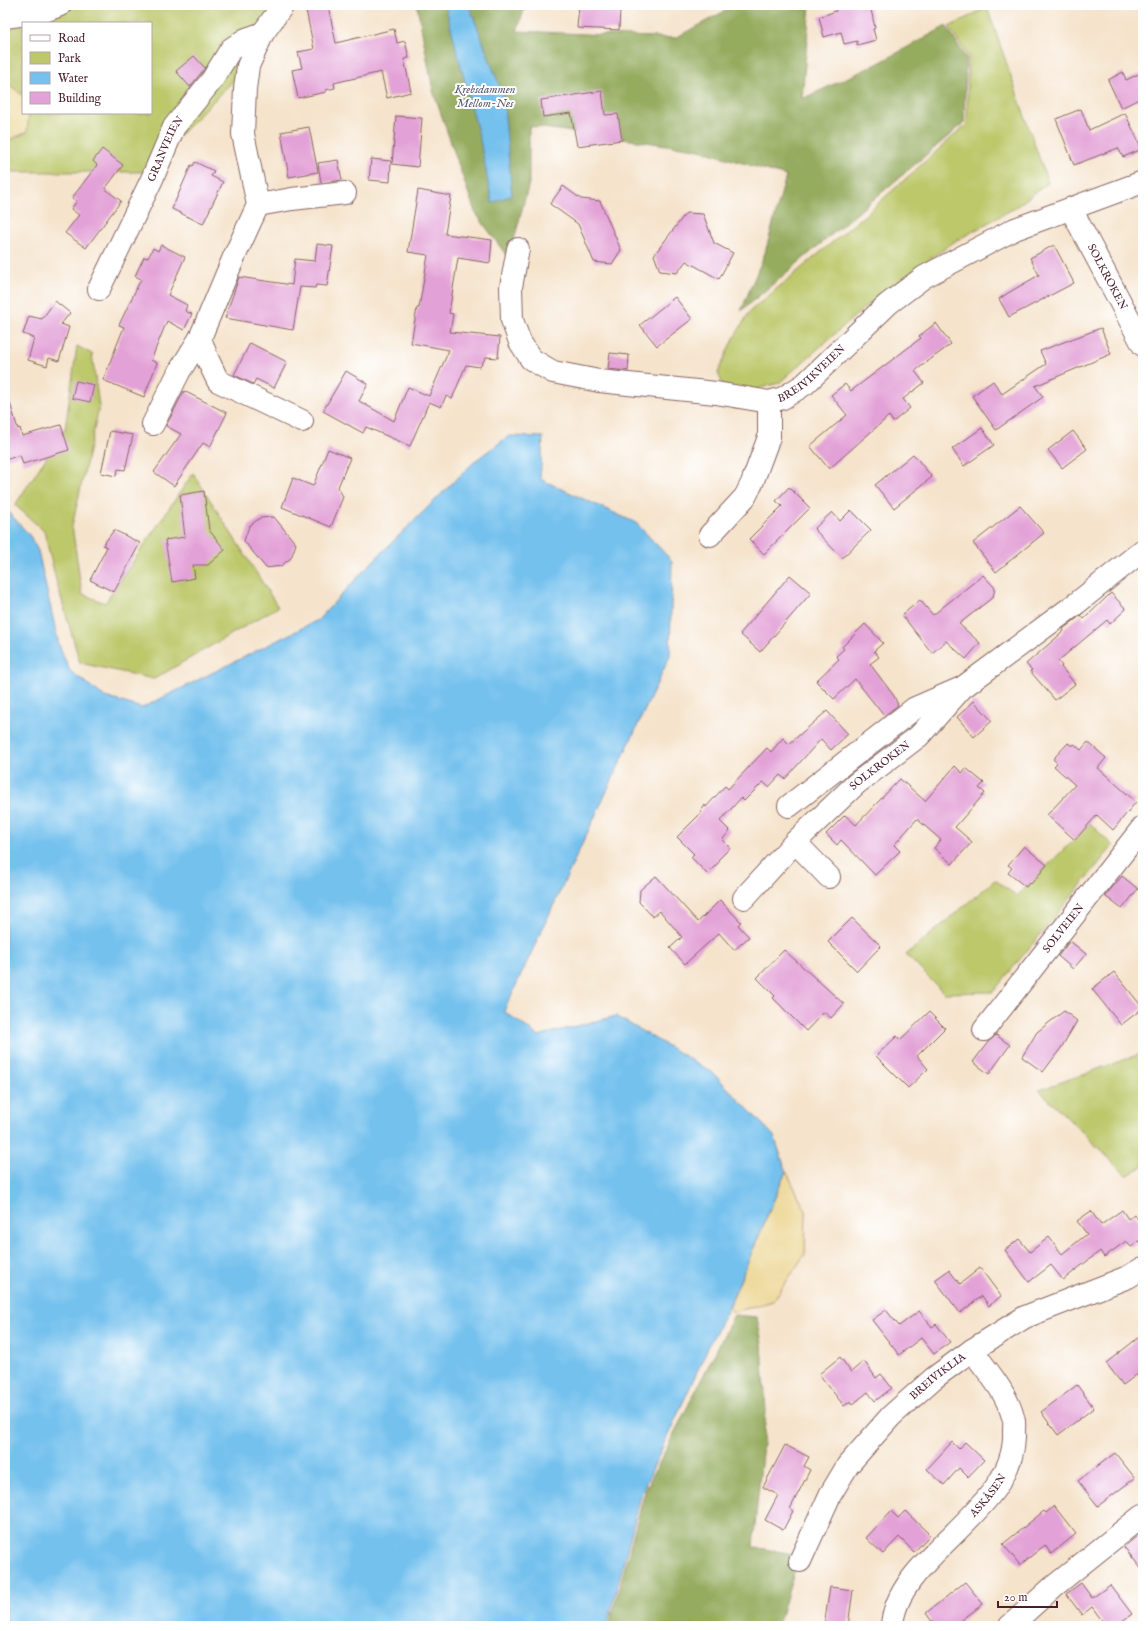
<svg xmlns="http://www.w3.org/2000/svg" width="1148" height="1631" font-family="'IM FELL English',serif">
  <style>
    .green { fill: #bcc86a; stroke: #83744a }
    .forest { fill: #95ac5e; stroke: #706644 }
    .sand { fill: #eeda9e; stroke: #9c7c64 }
    .water { fill: #74c1ee; stroke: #5f708c }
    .building { fill: #e3a2d7 }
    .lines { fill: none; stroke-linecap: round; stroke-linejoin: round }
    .minor-casing { stroke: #866463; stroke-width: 24 }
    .minor { stroke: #fff; stroke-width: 22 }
    .labels { text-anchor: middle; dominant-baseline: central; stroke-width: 4; stroke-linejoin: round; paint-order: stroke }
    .street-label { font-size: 11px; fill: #4a1f2b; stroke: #fff }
    .water-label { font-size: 12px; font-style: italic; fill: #59586f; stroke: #fff }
  </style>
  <rect width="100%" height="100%" fill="#fff"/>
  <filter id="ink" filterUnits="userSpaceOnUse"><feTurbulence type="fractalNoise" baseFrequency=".025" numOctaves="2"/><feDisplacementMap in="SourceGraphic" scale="8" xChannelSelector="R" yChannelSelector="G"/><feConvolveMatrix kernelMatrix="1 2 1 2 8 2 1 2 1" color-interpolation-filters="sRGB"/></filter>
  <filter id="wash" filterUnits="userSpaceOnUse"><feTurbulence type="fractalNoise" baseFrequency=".012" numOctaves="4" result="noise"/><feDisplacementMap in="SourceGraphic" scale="16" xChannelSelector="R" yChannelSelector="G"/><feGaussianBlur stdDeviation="0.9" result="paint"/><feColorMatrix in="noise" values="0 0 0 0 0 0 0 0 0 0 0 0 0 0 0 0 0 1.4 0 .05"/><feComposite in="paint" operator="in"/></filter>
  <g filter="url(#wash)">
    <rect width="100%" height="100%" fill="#f5e3cb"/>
    <path class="green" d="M 53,5 L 287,5 L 257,57 L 143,172 L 12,172 L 5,163 L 5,142 L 27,132 L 29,113 L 151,113 L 151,23 L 23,23 L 23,96 L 11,86 L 5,88 L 5,10 Z
      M 987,7 L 1048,183 L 1013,209 L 954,242 L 878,296 L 779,383 L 742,393 L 724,388 L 718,373 L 730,345 L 750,311 L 865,215 L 967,124 L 968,57 L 949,27 Z
      M 77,346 L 92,354 L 99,407 L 72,526 L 82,594 L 105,603 L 193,473 L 278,607 L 154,679 L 80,663 L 56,580 L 44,531 L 15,505 L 65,429 Z
      M 1090,823 L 1113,846 L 993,992 L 944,993 L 906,955 L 995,880 L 1017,896 Z
      M 1143,1053 L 1143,1166 L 1127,1176 L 1039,1090 Z"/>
    <path class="forest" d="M 417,5 L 526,5 L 517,31 L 675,38 L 736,5 L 810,5 L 802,99 L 879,63 L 946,26 L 966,58 L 964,123 L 741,311 L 765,253 L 786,176 L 696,149 L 529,126 L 529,183 L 509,259 L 475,212 L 433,91 Z
      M 734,1315 L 757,1317 L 762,1344 L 766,1412 L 753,1547 L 799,1555 L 778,1626 L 609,1626 L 645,1491 Z"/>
    <path class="sand" d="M 11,86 L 23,96 L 23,113 L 29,113 L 27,132 L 5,142 L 5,88 Z
      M 786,1171 L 806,1211 L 805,1254 L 773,1301 L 733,1312 L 729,1307 Z"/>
    <path class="water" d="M 445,5 L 469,5 L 503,95 L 512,195 L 492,203 L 480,140 Z
      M 509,436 L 543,437 L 540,479 L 636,523 L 672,561 L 670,656 L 504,1011 L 538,1036 L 616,1016 L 712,1072 L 774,1136 L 786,1171 L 729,1307 L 711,1341 L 642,1492 L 607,1626 L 5,1626 L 5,508 L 30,536 L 38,551 L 59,645 L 70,671 L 105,697 L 142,708 L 318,620 L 370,564 L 476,460 Z"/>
    <g id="blocks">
      <path class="building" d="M 579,5 L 613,5 L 613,9 L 620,9 L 619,30 L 577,28 Z
        M 834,5 L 870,5 L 875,28 L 873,29 L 876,40 L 857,45 L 857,41 L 844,44 L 841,32 L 824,37 L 819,17 L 836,11 Z
        M 328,6 L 336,43 L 394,29 L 397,43 L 405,41 L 409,58 L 404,59 L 411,92 L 387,98 L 381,72 L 334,83 L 335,88 L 326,90 L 326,92 L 298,98 L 292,70 L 302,68 L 298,52 L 314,49 L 306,10 Z
        M 194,56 L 205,68 L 190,87 L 176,71 Z
        M 1123,72 L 1126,80 L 1143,72 L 1143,97 L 1121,108 L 1108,80 Z
        M 602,91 L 605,115 L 618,114 L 622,140 L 577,146 L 571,113 L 543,117 L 541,100 Z
        M 1081,109 L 1089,130 L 1125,113 L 1142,149 L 1123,157 L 1118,148 L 1074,165 L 1056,119 Z
        M 396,116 L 422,118 L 418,167 L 392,164 Z
        M 309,127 L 318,172 L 289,177 L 281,132 Z
        M 102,149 L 123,165 L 105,189 L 121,201 L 86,248 L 65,233 L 79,215 L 71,209 L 77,201 L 72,198 L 97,165 L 93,161 Z
        M 371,159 L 391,161 L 390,182 L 369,180 Z
        M 338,160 L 342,180 L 321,183 L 318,163 Z
        M 195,162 L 214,171 L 211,176 L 223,182 L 203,224 L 172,209 L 191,165 L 193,166 Z
        M 563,186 L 581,199 L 600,201 L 621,250 L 612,264 L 594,262 L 578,224 L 550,204 Z
        M 418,190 L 451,196 L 445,234 L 492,240 L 490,263 L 458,258 L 449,313 L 453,314 L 450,332 L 500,337 L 498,358 L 486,357 L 480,367 L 466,365 L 452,399 L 446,396 L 441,407 L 429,402 L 410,446 L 366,427 L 363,433 L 323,411 L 346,371 L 368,384 L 359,401 L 394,421 L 408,387 L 429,396 L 449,350 L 411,343 L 417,308 L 419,308 L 428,255 L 408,252 Z
        M 686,213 L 703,214 L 714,243 L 733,253 L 719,279 L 686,261 L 677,273 L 660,271 L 654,255 Z
        M 317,244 L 333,246 L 327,286 L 316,285 L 315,288 L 300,287 L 293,330 L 225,318 L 239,277 L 292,285 L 295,259 L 315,261 Z
        M 161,245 L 185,257 L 168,295 L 187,305 L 185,311 L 192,314 L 184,330 L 167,321 L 151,360 L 157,363 L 144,397 L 103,380 L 124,327 L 119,325 L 141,279 L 135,276 L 144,257 L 148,258 L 153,248 L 158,251 Z
        M 1054,245 L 1074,283 L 1009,317 L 999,299 L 1008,293 L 1039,275 L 1030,258 Z
        M 675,297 L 692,319 L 657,346 L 640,325 Z
        M 55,301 L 70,313 L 61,324 L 69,327 L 59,361 L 49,358 L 47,366 L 28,360 L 34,338 L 23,334 L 29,316 L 42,319 Z
        M 936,323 L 951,344 L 915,371 L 924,383 L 903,399 L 910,408 L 893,422 L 889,416 L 829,469 L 810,446 L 847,415 L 831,395 L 845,384 L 851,391 L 921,338 L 919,336 Z
        M 1101,328 L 1111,354 L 1035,386 L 1043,397 L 996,430 L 972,396 L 993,381 L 1002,394 L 1046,364 L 1040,351 Z
        M 250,343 L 287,362 L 274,388 L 256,379 L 253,384 L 234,375 Z
        M 610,353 L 629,355 L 628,371 L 608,369 Z
        M 76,381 L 94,385 L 90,402 L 72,398 Z
        M 184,391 L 227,413 L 210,447 L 203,443 L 174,486 L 154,472 L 181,434 L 166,426 Z
        M 9,400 L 18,429 L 20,428 L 22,436 L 61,425 L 69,450 L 23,464 L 20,455 L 5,460 L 5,401 Z
        M 982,428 L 994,445 L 964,466 L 952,449 Z
        M 110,431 L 133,435 L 125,470 L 118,469 L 116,476 L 101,473 Z
        M 1073,431 L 1087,449 L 1062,468 L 1048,450 Z
        M 328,449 L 350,458 L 338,487 L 343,497 L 331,527 L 282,507 L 293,478 L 313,486 Z
        M 913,454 L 932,477 L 894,508 L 875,485 Z
        M 789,487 L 810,508 L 764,554 L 749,539 L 782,506 L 776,501 Z
        M 204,491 L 209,530 L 225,550 L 208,565 L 193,565 L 195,578 L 172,582 L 165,540 L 185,537 L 180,495 Z
        M 1020,506 L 1044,533 L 996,572 L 973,543 Z
        M 851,510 L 871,530 L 842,558 L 814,529 L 832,512 L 840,521 Z
        M 274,517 L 296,544 L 291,558 L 281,566 L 266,568 L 244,541 L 249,526 L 260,518 Z
        M 114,530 L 140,543 L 114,592 L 90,580 L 107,547 L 103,545 Z
        M 790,575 L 811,593 L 760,652 L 740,634 Z
        M 983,575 L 995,588 L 993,597 L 959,624 L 980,643 L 966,659 L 946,641 L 932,653 L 902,615 L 920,600 L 933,615 Z
        M 1111,593 L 1126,609 L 1110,624 L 1107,620 L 1058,661 L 1062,666 L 1061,667 L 1075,684 L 1055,700 L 1030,671 L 1032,670 L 1026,664 L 1064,631 L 1063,629 L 1081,615 L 1084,619 Z
        M 865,624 L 883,643 L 874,651 L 879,657 L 870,664 L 894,696 L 898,705 L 884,716 L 855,679 L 834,699 L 816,681 L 839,659 L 836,656 L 844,649 L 842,647 Z
        M 974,701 L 992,721 L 974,737 L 957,717 Z
        M 827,711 L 848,734 L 831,750 L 821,739 L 785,779 L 780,775 L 769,787 L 763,782 L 744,801 L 741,798 L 720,821 L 730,831 L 722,840 L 730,848 L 718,860 L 720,861 L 707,874 L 691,857 L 694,854 L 677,837 L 698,816 L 705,805 L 706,807 L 725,786 L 728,789 L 767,748 L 771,752 L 783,738 L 789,744 Z
        M 1088,742 L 1106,758 L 1098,768 L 1136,802 L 1113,830 L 1097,815 L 1075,840 L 1047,815 L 1075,785 L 1054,766 L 1057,763 L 1053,759 L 1068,743 L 1072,746 L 1074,744 L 1081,750 Z
        M 955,766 L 962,773 L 966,768 L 984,783 L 979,788 L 985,793 L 955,827 L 972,842 L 952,864 L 934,848 L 941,840 L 917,819 L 894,845 L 900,851 L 875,875 L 841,840 L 837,845 L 826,834 L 845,815 L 856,825 L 900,779 L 925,801 Z
        M 1024,846 L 1047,865 L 1031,884 L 1029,883 L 1026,887 L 1008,873 L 1012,868 L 1008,865 Z
        M 656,876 L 698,922 L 720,900 L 741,922 L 738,925 L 749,937 L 734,950 L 719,933 L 685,964 L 670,948 L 682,937 L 660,911 L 653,917 L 639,902 L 640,890 Z
        M 1122,876 L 1138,889 L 1122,909 L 1105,896 Z
        M 852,918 L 881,946 L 857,971 L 828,942 Z
        M 1070,941 L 1086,954 L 1073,969 L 1058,956 Z
        M 784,950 L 844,1004 L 831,1018 L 824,1012 L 806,1031 L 773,998 L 775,996 L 757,978 Z
        M 1114,972 L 1143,1008 L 1121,1025 L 1092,989 Z
        M 1064,1011 L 1077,1021 L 1061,1048 L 1043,1072 L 1022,1057 L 1037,1032 Z
        M 929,1012 L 945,1028 L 917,1056 L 928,1069 L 908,1088 L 876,1056 L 897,1036 L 900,1040 Z
        M 996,1035 L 1010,1045 L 989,1074 L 973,1062 L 988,1042 Z
        M 1122,1210 L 1128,1219 L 1134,1214 L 1143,1226 L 1143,1238 L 1131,1247 L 1126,1241 L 1104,1257 L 1100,1251 L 1063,1280 L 1051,1265 L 1029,1282 L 1005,1250 L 1019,1239 L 1030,1252 L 1049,1237 L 1062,1254 L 1087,1234 L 1077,1221 L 1091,1211 L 1101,1225 Z
        M 980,1268 L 1001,1296 L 989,1306 L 982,1296 L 960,1313 L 935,1280 L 949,1270 L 960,1284 Z
        M 886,1310 L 899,1326 L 919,1311 L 932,1327 L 936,1324 L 950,1342 L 934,1354 L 921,1338 L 899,1355 L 872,1320 Z
        M 1143,1334 L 1143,1370 L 1123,1385 L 1106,1363 Z
        M 840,1357 L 851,1372 L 864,1361 L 876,1378 L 881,1374 L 892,1388 L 875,1401 L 868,1392 L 853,1404 L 851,1401 L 844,1406 L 819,1374 Z
        M 1077,1385 L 1094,1408 L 1058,1435 L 1041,1412 Z
        M 952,1442 L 959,1449 L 965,1442 L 984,1460 L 968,1477 L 959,1468 L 944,1485 L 927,1469 Z
        M 785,1445 L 809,1457 L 804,1466 L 810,1470 L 790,1509 L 793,1511 L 783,1530 L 765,1520 L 778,1495 L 763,1487 Z
        M 1115,1453 L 1135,1478 L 1098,1506 L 1078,1481 Z
        M 1054,1506 L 1076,1534 L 1051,1554 L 1045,1545 L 1020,1565 L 1003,1544 L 1044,1511 L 1046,1513 Z
        M 891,1511 L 898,1518 L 905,1511 L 930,1535 L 914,1552 L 899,1537 L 883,1554 L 866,1538 Z
        M 1143,1531 L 1143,1571 L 1124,1547 Z
        M 965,1582 L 983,1604 L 954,1626 L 935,1626 L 926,1613 Z
        M 1081,1583 L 1092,1598 L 1110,1585 L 1132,1614 L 1115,1626 L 1106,1626 L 1092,1607 L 1082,1615 L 1066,1594 Z
        M 830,1587 L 853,1590 L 848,1626 L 824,1626 Z"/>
    </g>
  </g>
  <g filter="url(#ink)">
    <use href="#blocks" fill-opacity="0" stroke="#866463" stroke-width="1"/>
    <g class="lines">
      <g class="minor-casing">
        <g id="minor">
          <path d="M 5,17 L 42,12 L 60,5"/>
          <path d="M 258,205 L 292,199 L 345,193"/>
          <path id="s1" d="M 1071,209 L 1143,345"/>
          <path id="s2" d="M 518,249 L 511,287 L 512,320 L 520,342 L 531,359 L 553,372 L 599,381 L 716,393 L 769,402 L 783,398 L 805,384 L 888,304 L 924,277 L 1015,229 L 1143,182"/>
          <path id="s3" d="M 99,289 L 152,179 L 174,127 L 212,80 L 231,49 L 246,39 L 263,33"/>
          <path d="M 200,338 L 207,358 L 218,381 L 302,421"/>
          <path d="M 153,424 L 179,372 L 200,338 L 234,257 L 258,205 L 243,134 L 245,89 L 248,66 L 263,33 L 283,5"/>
          <path d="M 710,535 L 745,497 L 752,483 L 769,437 L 769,402"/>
          <path d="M 789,806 L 915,708 L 959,689"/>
          <path d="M 795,842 L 829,877"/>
          <path id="s4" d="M 744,898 L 795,842 L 856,784 L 919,736 L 962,688 L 1077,603 L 1143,550"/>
          <path id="s5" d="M 984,1030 L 1143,827"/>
          <path id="s6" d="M 800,1561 L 830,1495 L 848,1465 L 891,1416 L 934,1378 L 972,1350 L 1025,1317 L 1128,1277 L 1143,1268"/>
          <path id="s7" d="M 892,1626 C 896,1555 1018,1510 1014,1432 C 1014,1427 1015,1421 1013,1417 C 1006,1391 987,1371 972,1350"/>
          <path d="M 1010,1626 L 1053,1587 L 1143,1515"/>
        </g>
      </g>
      <use href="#minor" class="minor"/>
    </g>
  </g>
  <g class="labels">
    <g class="street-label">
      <text stroke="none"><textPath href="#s3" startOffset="155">GRANVEIEN</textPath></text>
      <text stroke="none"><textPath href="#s1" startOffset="77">SOLKROKEN</textPath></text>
      <text stroke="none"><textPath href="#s2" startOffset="411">BREIVIKVEIEN</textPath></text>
      <text stroke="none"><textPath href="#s4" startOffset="190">SOLKROKEN</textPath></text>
      <text stroke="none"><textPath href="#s5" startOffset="129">SOLVEIEN</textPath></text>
      <text stroke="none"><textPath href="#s6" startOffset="234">BREIVIKLIA</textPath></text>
      <text stroke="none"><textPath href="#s7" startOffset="165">ASKÅSEN</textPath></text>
    </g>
    <g class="water-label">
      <text x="485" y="89">Krebsdammen<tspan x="485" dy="14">Mellom-Nes</tspan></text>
    </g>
  </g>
  <rect width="1148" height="1631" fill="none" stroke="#fff" stroke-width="20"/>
  <rect x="22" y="22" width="130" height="92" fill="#ffffff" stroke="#b7a5aa"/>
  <rect x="30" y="35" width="20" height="6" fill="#ffffff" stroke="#b7a5aa"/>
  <text x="58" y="42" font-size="12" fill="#4a1f2b">Road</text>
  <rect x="30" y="52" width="20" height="12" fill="#bcc86a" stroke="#b7a5aa"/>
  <text x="58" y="62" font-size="12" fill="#4a1f2b">Park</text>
  <rect x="30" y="72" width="20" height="12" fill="#74c1ee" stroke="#b7a5aa"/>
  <text x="58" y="82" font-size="12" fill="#4a1f2b">Water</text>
  <rect x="30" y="92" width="20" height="12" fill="#e3a2d7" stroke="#b7a5aa"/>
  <text x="58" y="102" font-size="12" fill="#4a1f2b">Building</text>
  <path d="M998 1601v6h59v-6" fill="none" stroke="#4a1f2b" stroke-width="2"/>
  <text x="1004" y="1601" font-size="12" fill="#4a1f2b" stroke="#ffffff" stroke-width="3" paint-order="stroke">20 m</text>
</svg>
